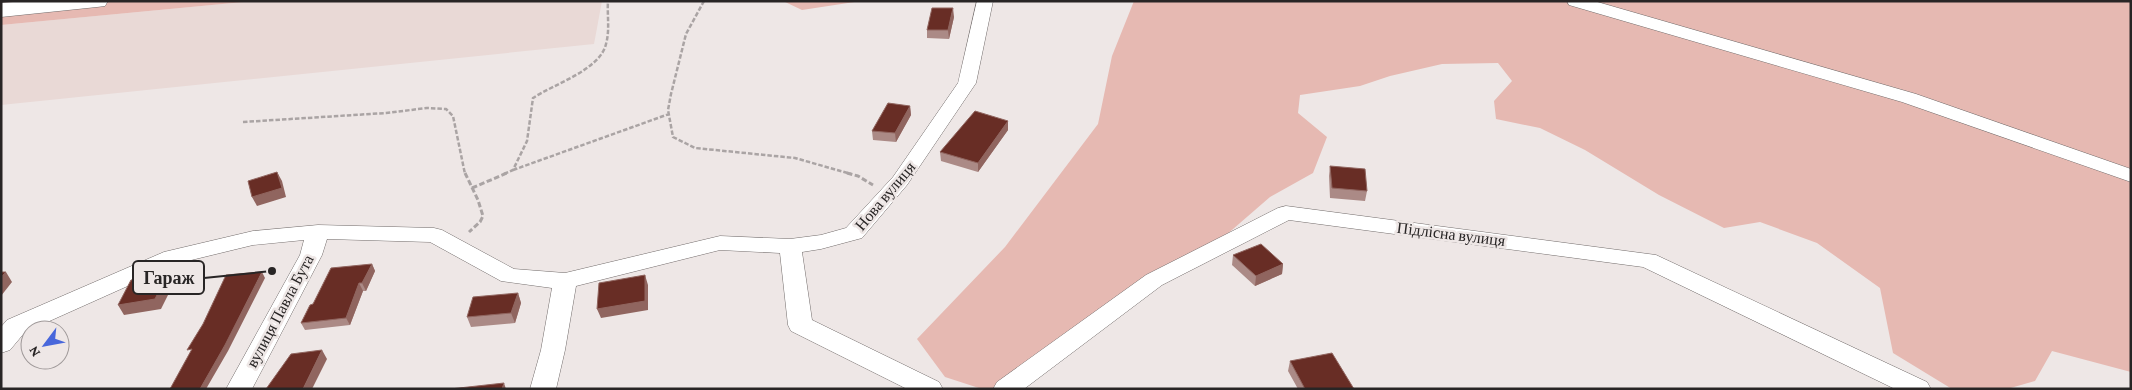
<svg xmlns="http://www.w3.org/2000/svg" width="2132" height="390" font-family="'Crimson Pro',serif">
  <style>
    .built { fill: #e9d9d6 }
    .green { fill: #e6b9b2 }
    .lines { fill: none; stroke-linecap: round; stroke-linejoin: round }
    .street-casing { stroke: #726c6b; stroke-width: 1 }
    .secondary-casing { stroke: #726c6b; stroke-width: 1 }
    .path-far1 { stroke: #aaa4a4; stroke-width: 2.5; stroke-dasharray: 4.5 2; stroke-linecap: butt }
    .path { stroke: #aaa4a4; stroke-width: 3; stroke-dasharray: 5.5 2.5; stroke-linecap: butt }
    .street { fill: #fff; fill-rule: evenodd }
    .secondary { fill: #fff; fill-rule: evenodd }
    .wall { fill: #ab8a86 }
    .shaded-wall { fill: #90655f }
    .building { fill: #682d25; stroke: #90655f }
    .labels { text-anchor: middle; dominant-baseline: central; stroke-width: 5; stroke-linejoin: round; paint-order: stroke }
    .street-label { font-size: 16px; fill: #282525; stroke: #eee7e6 }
    .leader { fill: none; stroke: #282525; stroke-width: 2 }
    .callout-dot { fill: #282525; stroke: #eee7e6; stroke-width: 2 }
    .callout { fill: #eee7e6; stroke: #282525; stroke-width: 2 }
    .callout-label { font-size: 18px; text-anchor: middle; font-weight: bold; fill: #282525 }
  </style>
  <rect width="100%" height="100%" fill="#eee7e6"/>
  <path class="built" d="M 254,1 L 602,1 L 594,44 L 1,105 L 1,25 Z"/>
  <path class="green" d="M 1,1 L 254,1 L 1,25 Z
    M 783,1 L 861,1 L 802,10 Z
    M 1134,1 L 2131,1 L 2131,372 L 2052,351 L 2035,381 L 2007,389 L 1952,389 L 1893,353 L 1880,288 L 1817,243 L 1760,222 L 1724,228 L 1659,195 L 1585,150 L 1540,128 L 1496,119 L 1494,101 L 1512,81 L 1498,63 L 1442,64 L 1390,76 L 1360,86 L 1300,95 L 1298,113 L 1327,137 L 1313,173 L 1270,197 L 1225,236 L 1021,389 L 982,389 L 945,377 L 917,339 L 1005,247 L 1098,124 L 1112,56 Z"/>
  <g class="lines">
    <g class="street-casing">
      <path id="street" d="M 977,1 L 993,1 L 976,83 L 907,185 L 862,238 L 821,249 L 802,252 L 812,320 L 939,382 L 943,389 L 907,389 L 791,331 L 788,325 L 780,253 L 720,250 L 576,286 L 565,350 L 556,389 L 530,389 L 541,350 L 552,288 L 501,281 L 430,242 L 327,239 L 322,255 L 252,389 L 226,389 L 300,255 L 304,240 L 253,245 L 179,263 L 25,332 L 10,350 L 1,353 L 1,327 L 7,320 L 164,252 L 253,231 L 318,225 L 434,228 L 442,230 L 514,269 L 565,273 L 720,236 L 790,239 L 821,235 L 846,228 L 893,177 L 958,83 Z
        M 1567,1 L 1594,1 L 1916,94 L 2131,169 L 2131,182 L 1902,102 L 1569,5 Z
        M 1286,206 L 1656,255 L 1927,382 L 1931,389 L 1895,389 L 1643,267 L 1289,220 L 1162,285 L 1024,389 L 993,389 L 997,382 L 1146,275 L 1278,208 Z"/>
    </g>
    <g class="secondary-casing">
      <path id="secondary" d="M 25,1 L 108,1 L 105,6 L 97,7 L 1,17 L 1,3 Z"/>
    </g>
    <path class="path-far1" d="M 704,1 L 686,34 L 671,94 L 668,110 L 673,137 L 695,148 L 795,158 L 851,174
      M 243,122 L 386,113 L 427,108 L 446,109 L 453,116 L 465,174
      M 513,170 L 669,114
      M 504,174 L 513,170 L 527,141 L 533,98 C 554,84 600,70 606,44 C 610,30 607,15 608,1"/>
    <path class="path" d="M 465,173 L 478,200 L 483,216 L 480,222 L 469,232
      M 847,173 L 858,176 L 873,185
      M 472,188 L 507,173"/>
    <use href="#street" class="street"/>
    <use href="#secondary" class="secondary"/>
  </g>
  <path class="wall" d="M 954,17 L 949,39 L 927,38 L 927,30 Z
    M 910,106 L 911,115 L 896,142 L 873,140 L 872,131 Z
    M 1008,121 L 1008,130 L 978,172 L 941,161 L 940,152 Z
    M 1330,166 L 1367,191 L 1365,201 L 1330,198 L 1329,176 Z
    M 1233,255 L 1283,264 L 1282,274 L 1255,286 L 1232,265 Z
    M 372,264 L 375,271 L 366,291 L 363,291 L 350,325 L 305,330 L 301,323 L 313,304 Z
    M 518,293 L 521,303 L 515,323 L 471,327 L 467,317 Z
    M 1290,361 L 1354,389 L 1298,389 L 1288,371 Z"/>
  <path class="shaded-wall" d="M 953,8 L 954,17 L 949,39 L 948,30 Z
    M 910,106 L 911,115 L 896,142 L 895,133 Z
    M 1008,121 L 1008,130 L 978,172 L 978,163 Z
    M 277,172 L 282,181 L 286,197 L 257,206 L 252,197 Z
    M 372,264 L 375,271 L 366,291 L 362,283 Z
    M 1283,264 L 1282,274 L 1255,286 L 1256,276 Z
    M 6,272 L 12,282 L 1,296 L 1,277 Z
    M 262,272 L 265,278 L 228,351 L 206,389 L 200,389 Z
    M 167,275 L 173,285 L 161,309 L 124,315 L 118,305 Z
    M 645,275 L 648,285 L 648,310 L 601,318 L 597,309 Z
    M 359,283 L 363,291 L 350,325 L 346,318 Z
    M 518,293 L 521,303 L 515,323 L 511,313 Z
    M 322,350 L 327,359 L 312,389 L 303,389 Z
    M 504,383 L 506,389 L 502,389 Z"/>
  <path class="building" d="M 932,8 L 953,8 L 948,30 L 927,30 Z
    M 888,103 L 910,106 L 895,133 L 872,131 Z
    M 975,111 L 1008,121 L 978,163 L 940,152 Z
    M 1330,166 L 1365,169 L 1367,191 L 1332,188 Z
    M 277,172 L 282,188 L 252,197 L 248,181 Z
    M 1261,244 L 1283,264 L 1256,276 L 1233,255 Z
    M 372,264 L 362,283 L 359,283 L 346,318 L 301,323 L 310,305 L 313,304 L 331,268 Z
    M 1,272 L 6,272 L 1,277 Z
    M 262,272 L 225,345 L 200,389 L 170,389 L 192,349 L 187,350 L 203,324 L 226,275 Z
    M 167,275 L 155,299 L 118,305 L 131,280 Z
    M 645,275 L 645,301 L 597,309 L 599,283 Z
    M 518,293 L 511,313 L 467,317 L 473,297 Z
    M 322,350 L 303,389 L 266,389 L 291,354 Z
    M 1332,353 L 1354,389 L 1305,389 L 1290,361 Z
    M 504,383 L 502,389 L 450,389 Z"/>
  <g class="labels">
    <g class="street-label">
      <text transform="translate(885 196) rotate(-50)">Нова вулиця</text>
      <text transform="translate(1451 234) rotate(7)">Підлісна вулиця</text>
      <text transform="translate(280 311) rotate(-62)">вулиця Павла Бута</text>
    </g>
  </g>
  <path class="leader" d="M272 271L204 278"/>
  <circle class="callout-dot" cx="272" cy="271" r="5"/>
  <rect class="callout" x="133" y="261" width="71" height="33" rx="5"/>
  <g class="callout-label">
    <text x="169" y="284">Гараж</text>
  </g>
  <rect width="2132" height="390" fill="none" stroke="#282525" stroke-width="5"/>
  <g transform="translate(45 345) rotate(238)"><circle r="24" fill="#eee7e6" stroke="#9f9999"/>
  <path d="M0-4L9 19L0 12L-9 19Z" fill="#4867db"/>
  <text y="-8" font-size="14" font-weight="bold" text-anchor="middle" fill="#282525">N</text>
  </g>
</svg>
